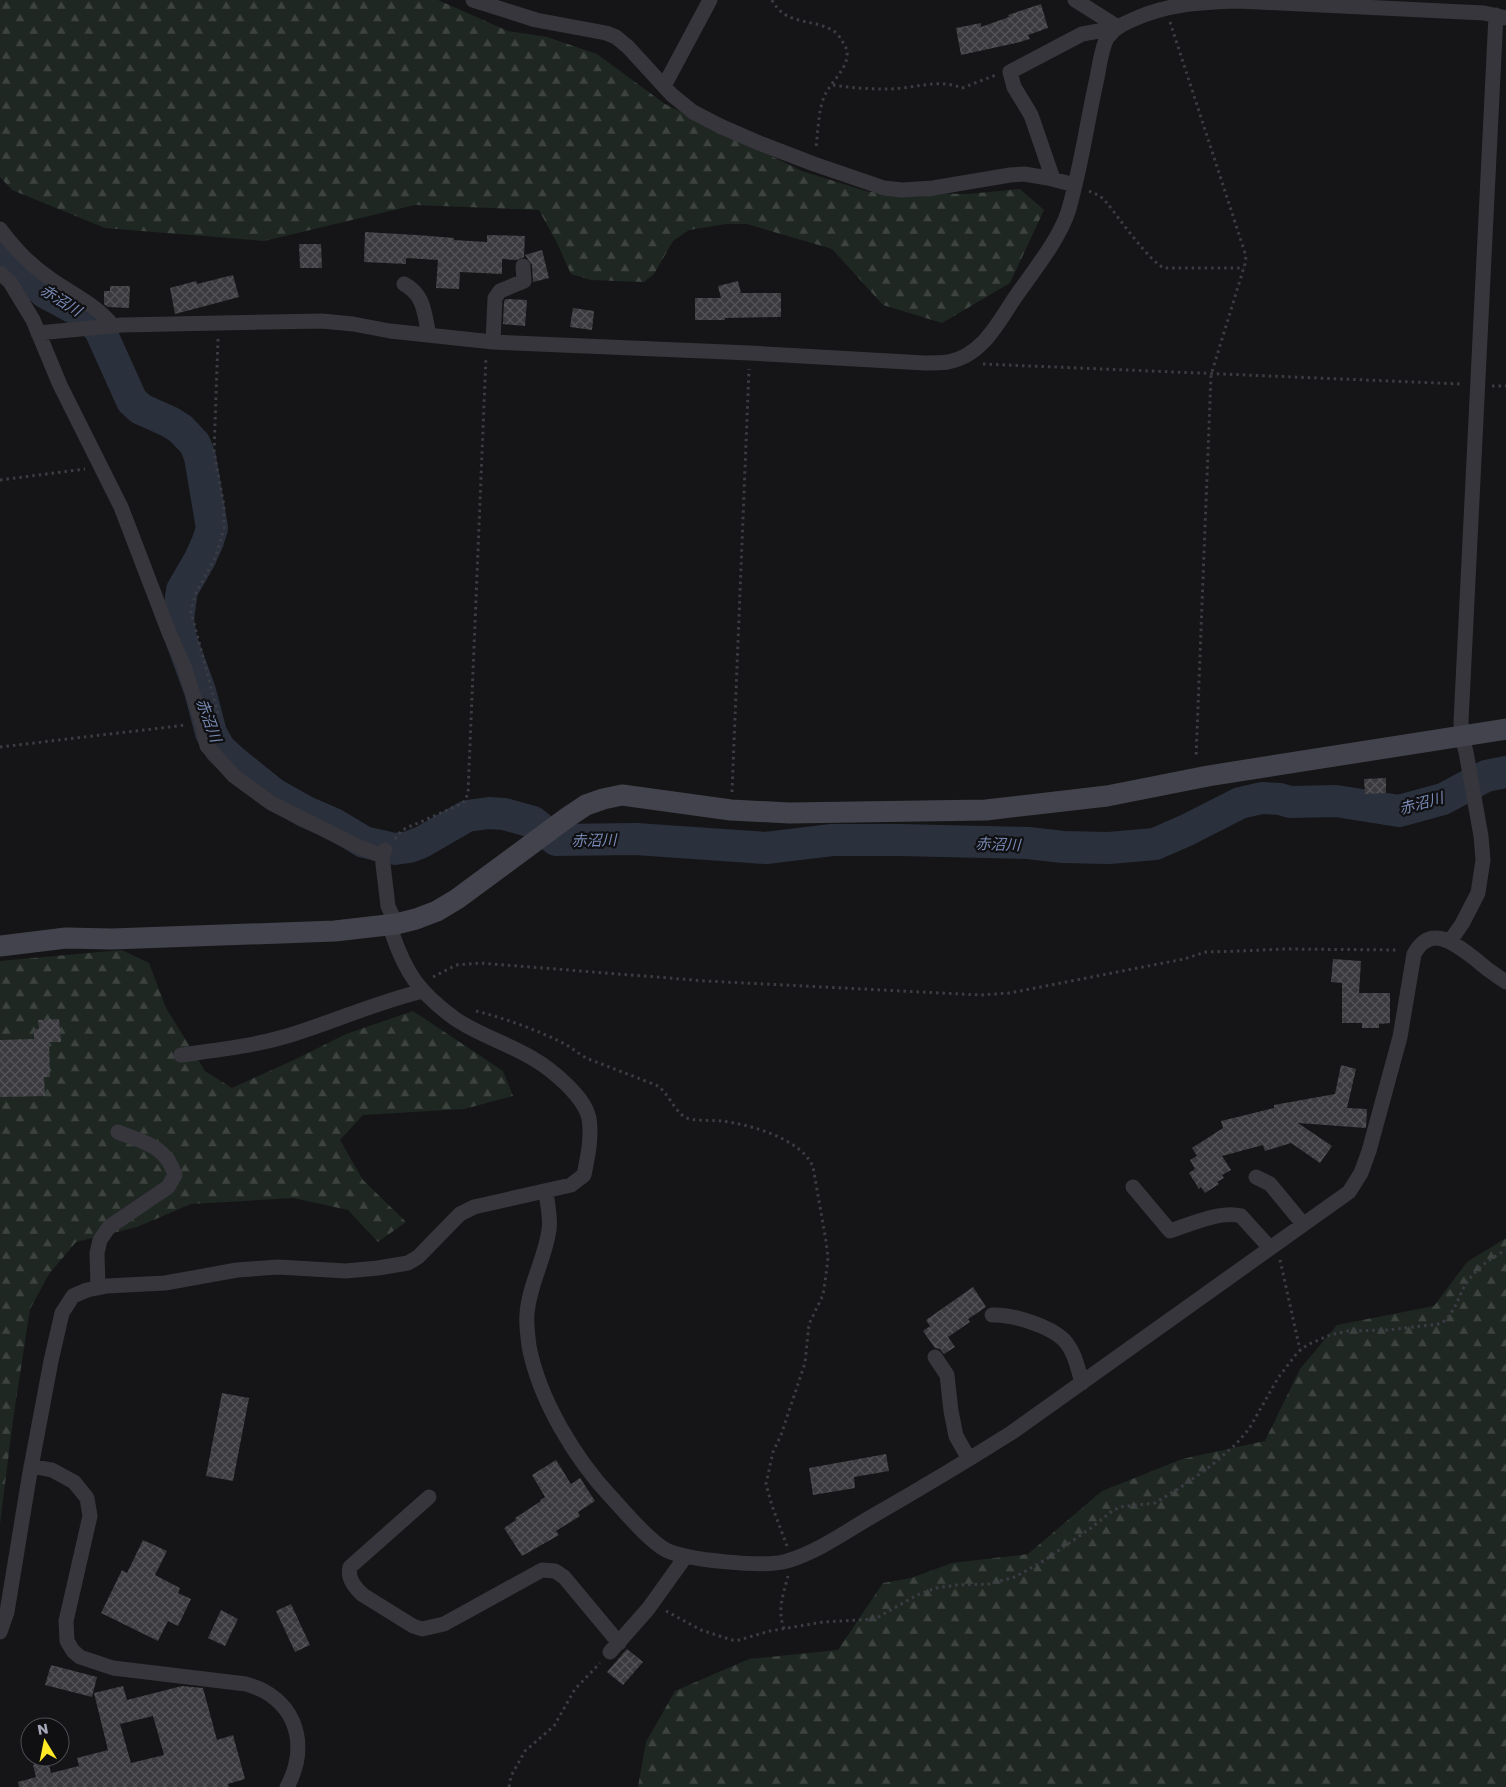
<svg xmlns="http://www.w3.org/2000/svg" width="1506" height="1787" font-family="Poppins,'Noto Sans JP',sans-serif">
  <style>
    .forest { fill: url(#forest-firs) }
    .lines { fill: none; stroke-linecap: round; stroke-linejoin: round }
    .river { stroke: #2a303c; stroke-width: 32 }
    .building { fill: url(#building-cross-hatch); fill-rule: evenodd }
    .path { stroke: #3b3c44; stroke-width: 3; stroke-dasharray: 2.5 4; stroke-linecap: butt }
    .street { stroke: #36363c; stroke-width: 15 }
    .secondary { stroke: #43434d; stroke-width: 21 }
    .labels { text-anchor: middle; dominant-baseline: central; stroke-width: 4.5; stroke-linejoin: round; paint-order: stroke }
    .water-label { font-size: 15px; font-style: italic; fill: #798bb7; stroke: #101012 }
  </style>
  <defs>
    <pattern id="forest-firs" width="22" height="20" patternUnits="userSpaceOnUse" patternTransform="scale(1.25)"><rect width="22" height="20" fill="#1f2722"/><path d="M5 1l3.5 6h-7zM16 11l3.5 6h-7z" fill="#3d4440"/></pattern>
    <pattern id="building-cross-hatch" width="8" height="8" patternUnits="userSpaceOnUse" patternTransform="scale(1.25)"><rect width="8" height="8" fill="#3a3a3f"/><path d="M0 0l8 8M0 8l8-8" fill="none" stroke="#545459"/></pattern>
  </defs>
  <rect width="100%" height="100%" fill="#151517"/>
  <path class="forest" d="M 0,0 L 438,0 L 508,31 L 547,37 L 597,54 L 665,104 L 802,171 L 869,192 L 968,194 L 1020,189 L 1044,210 L 1010,283 L 942,323 L 883,305 L 832,249 L 747,224 L 726,224 L 689,230 L 673,241 L 654,274 L 644,282 L 591,280 L 571,274 L 557,243 L 539,210 L 415,205 L 264,241 L 105,228 L 12,190 L 0,177 Z
    M 122,950 L 149,963 L 166,1008 L 205,1071 L 232,1088 L 298,1058 L 346,1034 L 413,1011 L 503,1071 L 513,1096 L 464,1109 L 363,1115 L 340,1140 L 363,1180 L 406,1222 L 378,1242 L 348,1210 L 293,1198 L 191,1204 L 137,1227 L 76,1242 L 49,1274 L 30,1309 L 13,1420 L 0,1524 L 0,961 Z
    M 1506,1238 L 1506,1787 L 638,1787 L 646,1742 L 675,1691 L 749,1659 L 838,1650 L 883,1583 L 911,1578 L 952,1563 L 1028,1554 L 1102,1491 L 1182,1459 L 1265,1441 L 1300,1369 L 1337,1325 L 1434,1306 L 1467,1262 Z"/>
  <g class="lines">
    <path class="river" d="M 0,254 L 46,293 L 85,314 L 100,330 L 132,401 L 141,409 L 170,422 L 181,429 L 195,444 L 200,457 L 212,528 L 208,541 L 200,559 L 182,590 L 178,620 L 181,639 L 200,691 L 211,733 L 220,749 L 233,761 L 274,794 L 306,812 L 334,824 L 364,842 L 395,849 L 409,847 L 422,842 L 467,816 L 489,813 L 504,814 L 533,822 L 556,840 L 636,839 L 766,848 L 832,840 L 899,840 L 1028,843 L 1063,847 L 1109,848 L 1155,844 L 1187,830 L 1240,803 L 1262,798 L 1280,799 L 1290,802 L 1336,801 L 1399,811 L 1443,799 L 1486,776 L 1506,772"/>
  </g>
  <path class="building" d="M 1041,4 L 1048,28 L 1028,35 L 1030,39 L 1016,43 L 961,55 L 956,28 L 981,23 L 981,27 L 1009,17 L 1008,15 Z
    M 365,232 L 417,235 L 454,238 L 454,240 L 487,242 L 487,235 L 525,236 L 524,257 L 517,260 L 502,259 L 502,274 L 460,272 L 459,289 L 436,288 L 438,260 L 406,258 L 406,264 L 364,262 Z
    M 299,244 L 321,244 L 322,268 L 300,268 Z
    M 542,250 L 549,278 L 533,282 L 532,265 L 525,255 Z
    M 233,275 L 239,297 L 175,314 L 170,288 L 196,281 L 197,284 Z
    M 738,281 L 741,293 L 781,293 L 781,317 L 725,318 L 725,320 L 695,320 L 695,298 L 721,298 L 718,286 Z
    M 110,286 L 130,286 L 129,308 L 108,307 L 104,304 L 104,291 L 110,291 Z
    M 506,299 L 527,300 L 525,326 L 503,324 L 504,301 Z
    M 573,308 L 594,311 L 592,330 L 570,327 Z
    M 1386,778 L 1386,793 L 1365,794 L 1364,779 Z
    M 1333,959 L 1361,961 L 1359,993 L 1390,993 L 1390,1023 L 1379,1024 L 1379,1028 L 1362,1028 L 1362,1023 L 1342,1023 L 1342,983 L 1331,982 Z
    M 59,1019 L 61,1042 L 49,1042 L 50,1077 L 44,1077 L 45,1096 L 0,1097 L 0,1040 L 34,1039 L 34,1029 L 39,1029 L 38,1020 Z
    M 1341,1065 L 1356,1069 L 1347,1108 L 1367,1109 L 1366,1128 L 1298,1123 L 1332,1146 L 1320,1163 L 1291,1143 L 1265,1151 L 1263,1145 L 1222,1156 L 1231,1170 L 1222,1175 L 1224,1178 L 1217,1182 L 1219,1184 L 1205,1193 L 1201,1187 L 1199,1189 L 1189,1173 L 1195,1169 L 1190,1160 L 1197,1156 L 1192,1148 L 1223,1128 L 1221,1121 L 1274,1108 L 1274,1105 L 1335,1094 Z
    M 973,1287 L 986,1307 L 968,1319 L 970,1322 L 948,1337 L 955,1347 L 944,1354 L 940,1349 L 935,1348 L 923,1331 L 930,1326 L 926,1320 Z
    M 222,1393 L 249,1398 L 233,1481 L 206,1476 Z
    M 886,1454 L 889,1471 L 854,1477 L 855,1488 L 813,1495 L 809,1468 Z
    M 556,1460 L 571,1484 L 580,1478 L 595,1501 L 578,1512 L 580,1516 L 556,1531 L 559,1535 L 522,1556 L 504,1528 L 516,1520 L 515,1518 L 541,1501 L 540,1500 L 545,1497 L 532,1475 Z
    M 143,1540 L 167,1551 L 155,1575 L 180,1588 L 178,1593 L 191,1599 L 178,1626 L 168,1621 L 158,1641 L 101,1613 L 122,1570 L 127,1573 Z
    M 291,1604 L 310,1645 L 295,1652 L 276,1611 Z
    M 221,1610 L 238,1619 L 225,1646 L 208,1638 Z
    M 627,1649 L 643,1662 L 623,1685 L 607,1672 Z
    M 51,1665 L 97,1677 L 92,1697 L 45,1685 Z
    M 123,1686 L 127,1700 L 182,1686 L 203,1688 L 217,1740 L 233,1735 L 245,1779 L 228,1784 L 229,1787 L 19,1787 L 18,1782 L 36,1777 L 33,1765 L 48,1760 L 51,1773 L 79,1766 L 77,1758 L 108,1750 L 94,1693 ZM 153,1716 L 164,1755 L 131,1763 L 120,1724 Z"/>
  <g class="lines">
    <path class="path" d="M 772,0 C 784,25 813,19 832,30 C 836,32 840,37 842,41 C 858,61 832,79 825,95 C 818,110 818,132 816,148
      M 1170,22 L 1246,256 L 1245,264 L 1211,375 L 1196,758
      M 833,85 C 851,88 870,89 888,89 C 913,89 938,78 962,88 L 996,75
      M 1089,191 L 1100,196 L 1107,203 C 1119,218 1149,261 1164,268 L 1244,268
      M 218,339 L 214,452 L 224,506 L 224,528 L 216,556 L 195,595 L 191,612 L 218,714
      M 983,364 L 1461,384
      M 1492,386 L 1506,386
      M 0,480 L 85,469
      M 0,747 L 186,725
      M 732,792 L 749,369
      M 395,839 L 402,830 L 459,805 L 465,801 L 468,793 L 486,357
      M 433,977 L 456,965 L 480,963 L 706,981 L 980,995 L 1010,993 L 1184,959 L 1206,952 L 1240,951 L 1285,949 L 1398,950
      M 476,1011 C 507,1019 537,1030 565,1044 C 574,1049 582,1057 591,1060 C 607,1066 622,1072 638,1078 C 644,1081 653,1083 659,1087 C 670,1095 676,1116 690,1119 C 700,1121 711,1120 721,1121 C 749,1124 802,1139 813,1167 L 826,1241 L 828,1258 L 826,1275 L 823,1295 L 809,1324 L 805,1363 L 781,1435 L 773,1452 L 766,1484 L 772,1506 L 787,1546
      M 1280,1260 L 1300,1350
      M 666,1611 L 701,1630 L 732,1640 L 739,1640 L 770,1631 L 823,1622 L 875,1619 L 917,1595 L 936,1588 L 957,1585 L 989,1584 L 1015,1577 L 1045,1560 L 1091,1528 L 1112,1511 L 1120,1507 L 1155,1503 L 1178,1489 L 1212,1465 L 1235,1445 L 1249,1429 L 1278,1378 L 1297,1353 L 1307,1345 L 1330,1335 L 1348,1331 L 1387,1330 L 1440,1324 C 1455,1315 1458,1296 1467,1282 C 1477,1268 1491,1258 1506,1250
      M 784,1629 C 777,1609 783,1596 788,1576
      M 509,1787 L 511,1776 L 525,1751 L 554,1726 L 575,1689 L 600,1663"/>
    <path class="street" d="M 473,0 L 536,20 L 606,33 L 616,37 L 628,47 L 672,95 L 693,112 L 720,126 L 759,143 L 814,164 L 884,188 L 902,190 L 933,188 L 1010,175 L 1024,174 L 1048,178 L 1075,185
      M 1075,0 L 1118,27
      M 664,86 L 710,0
      M 1053,179 L 1031,115 L 1014,87 L 1010,72 L 1082,34 L 1099,31 L 1111,34
      M 0,229 C 16,250 30,265 52,280 C 72,294 98,306 113,326
      M 0,273 L 10,282 L 33,320 L 60,385 L 121,507 L 170,635 L 184,666 L 202,723 L 207,746 L 234,776 L 271,803 L 357,846 L 382,856
      M 404,284 C 425,295 424,314 429,335
      M 38,333 L 122,325 L 322,321 L 353,324 L 390,331 L 493,342 L 750,353 L 925,363 C 932,363 941,363 948,362 C 980,356 996,327 1012,302 C 1030,275 1058,242 1068,212 C 1081,168 1087,122 1097,78 C 1099,67 1102,47 1107,38 C 1112,29 1123,24 1132,20 C 1167,4 1201,2 1239,1 L 1484,13 L 1506,18
      M 493,342 L 495,298 L 500,291 L 524,281 L 523,266
      M 1450,941 L 1462,924 L 1478,893 L 1483,860 L 1481,836 L 1466,752 L 1462,737 L 1461,722 L 1496,15
      M 181,1055 C 217,1050 253,1046 287,1036 C 333,1022 377,1002 423,991
      M 1256,1177 L 1270,1184 L 1303,1224
      M 1133,1187 L 1170,1231 C 1188,1225 1222,1210 1241,1216 L 1270,1248
      M 546,1191 C 547,1203 551,1218 549,1230 C 545,1259 529,1285 527,1314 C 526,1325 528,1336 529,1346 C 539,1399 575,1459 612,1498 C 625,1512 649,1541 666,1550 C 686,1560 766,1568 787,1561 C 817,1552 844,1533 871,1517 C 918,1490 965,1462 1011,1433 L 1349,1192 L 1361,1173 L 1369,1151 L 1400,1037 L 1414,954 C 1431,923 1455,944 1474,958 C 1484,967 1495,975 1506,982
      M 98,1288 L 97,1253 L 100,1240 L 109,1227 L 168,1187 L 175,1175 C 165,1145 145,1143 118,1132
      M 992,1315 C 1012,1314 1050,1326 1064,1340 C 1075,1352 1078,1369 1082,1383
      M 935,1357 L 947,1375 L 951,1411 L 956,1436 L 969,1459
      M 31,1466 L 52,1470 L 74,1482 L 87,1498 L 90,1516 L 66,1621 L 67,1641 L 73,1651 L 80,1657 L 113,1668 L 246,1684 C 252,1686 258,1688 264,1691 C 301,1712 306,1752 287,1787
      M 429,1497 L 350,1567 C 347,1578 355,1588 363,1595 L 413,1626 L 422,1629 L 444,1624 L 542,1570 L 555,1571 L 564,1577 L 619,1643
      M 0,1632 L 7,1612 L 29,1478 L 51,1361 L 62,1313 L 73,1296 L 87,1290 L 107,1286 L 165,1283 L 237,1270 L 278,1267 L 346,1271 L 378,1268 L 408,1263 L 418,1257 L 460,1214 L 474,1207 L 571,1185 L 584,1175 C 588,1156 592,1136 589,1118 C 586,1105 577,1095 568,1086 C 557,1075 546,1066 532,1058 C 507,1043 478,1035 454,1018 C 419,992 406,974 392,933 L 396,924 L 388,906 L 382,856 L 385,850
      M 610,1652 L 648,1609 L 686,1556"/>
    <path class="secondary" d="M 0,946 L 66,938 L 112,939 L 335,931 L 396,924 L 416,919 L 437,911 L 457,899 L 568,817 L 586,805 L 603,799 L 622,795 L 731,810 L 789,813 L 986,810 L 1107,796 L 1208,776 L 1506,729"/>
  </g>
  <g class="labels">
    <g class="water-label">
      <text transform="translate(61 300) rotate(32)">赤沼川</text>
      <text transform="translate(209 720) rotate(70)">赤沼川</text>
      <text transform="translate(1421 803) rotate(-15)">赤沼川</text>
      <text transform="translate(594 840) rotate(-1)">赤沼川</text>
      <text transform="translate(998 844) rotate(2)">赤沼川</text>
    </g>
  </g>
  <g transform="translate(45 1742) rotate(350)"><circle r="24" fill="#101012" stroke="#4c4c54"/>
  <path d="M0-4L9 19L0 12L-9 19Z" fill="#ffea25"/>
  <text y="-8" font-size="14" font-weight="bold" text-anchor="middle" fill="#a6a7b8">N</text>
  </g>
</svg>
